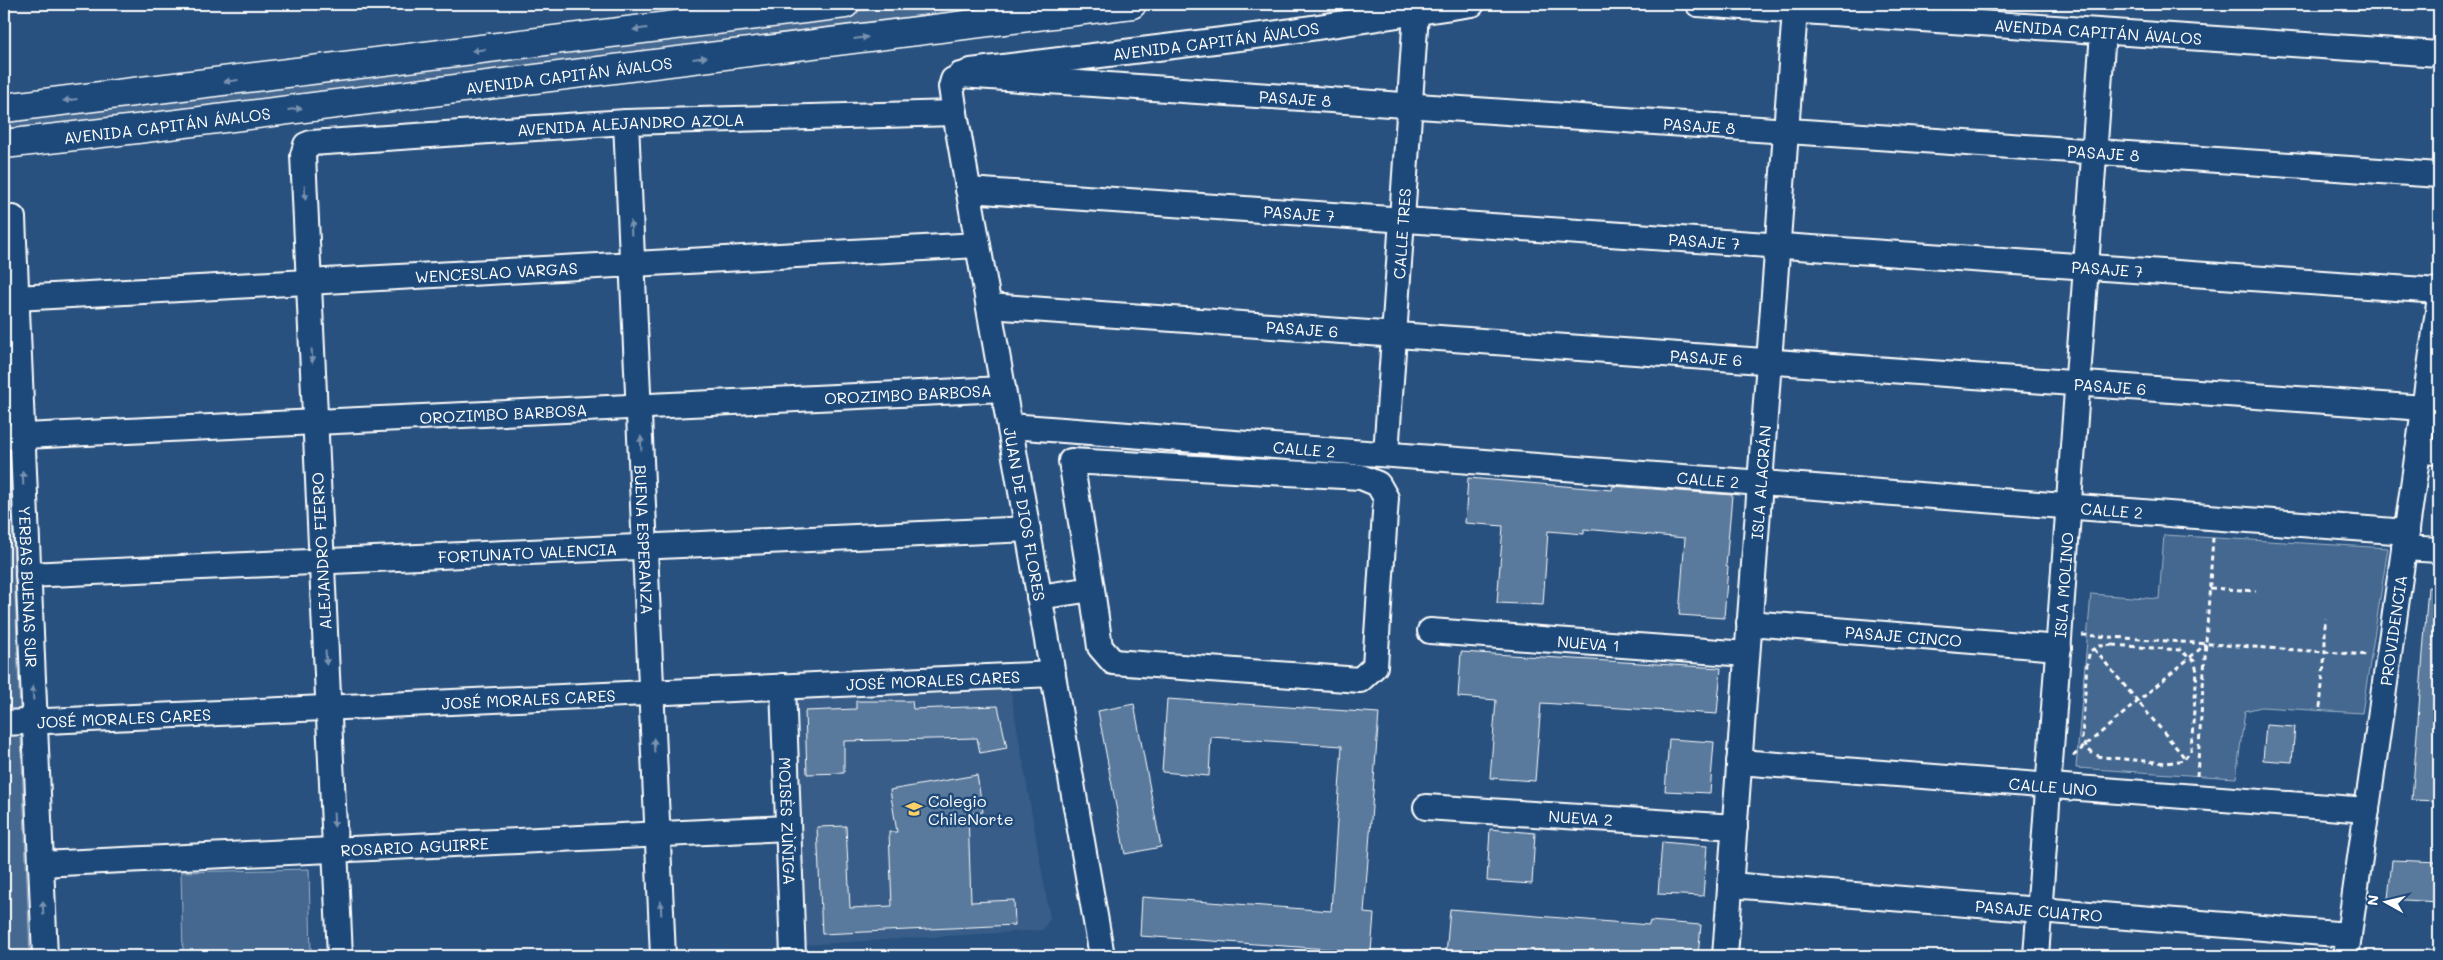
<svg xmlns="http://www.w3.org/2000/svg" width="2443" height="960" font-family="Mali,sans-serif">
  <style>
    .built { fill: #375d88 }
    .green { fill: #446890; stroke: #a2b4c8 }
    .building { fill: #5a7a9d; stroke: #fff }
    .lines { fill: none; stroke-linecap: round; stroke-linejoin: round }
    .minor-casing { stroke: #fff; stroke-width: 28 }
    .highway-casing { stroke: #fff; stroke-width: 31 }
    .path { stroke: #fff; stroke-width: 3; stroke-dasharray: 5 4; stroke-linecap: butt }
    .minor { stroke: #1f4a7a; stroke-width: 24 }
    .highway { stroke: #1f4a7a; stroke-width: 28 }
    .oneway { fill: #7992af }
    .labels { text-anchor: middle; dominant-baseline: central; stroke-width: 5; stroke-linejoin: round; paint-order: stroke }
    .street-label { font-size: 16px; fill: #fff; stroke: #1f4a7a }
    .poi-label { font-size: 16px; fill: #fff; stroke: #1f4a7a; text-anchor: start }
  </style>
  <rect width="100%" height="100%" fill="#28517f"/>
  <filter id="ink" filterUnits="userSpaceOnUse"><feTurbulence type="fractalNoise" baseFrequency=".02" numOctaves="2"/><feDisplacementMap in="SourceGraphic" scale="10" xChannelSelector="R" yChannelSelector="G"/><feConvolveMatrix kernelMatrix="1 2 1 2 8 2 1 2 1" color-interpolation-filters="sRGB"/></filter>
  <g filter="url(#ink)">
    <path class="built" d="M 1009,682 L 1050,918 L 1043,930 L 803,945 L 791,700 L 803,689 Z"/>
    <path class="green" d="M 915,4 L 1069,4 L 4,136 L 4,116 Z
      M 4,324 L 30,956 L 4,956 Z
      M 2164,535 L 2388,548 L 2362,713 L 2261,707 L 2245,711 L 2236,778 L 2076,768 L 2091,594 L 2159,599 Z
      M 309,869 L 311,956 L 183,956 L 181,872 Z"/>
    <path class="building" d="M 1468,478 L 1612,490 L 1613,486 L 1732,495 L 1726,566 L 1728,567 L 1724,618 L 1679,615 L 1685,538 L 1584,529 L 1584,534 L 1548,531 L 1543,605 L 1497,603 L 1503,526 L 1465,523 Z
      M 2428,587 L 2439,588 L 2439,801 L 2412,800 Z
      M 1461,652 L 1721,668 L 1717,714 L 1541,703 L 1535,781 L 1490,778 L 1496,700 L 1458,697 Z
      M 1167,699 L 1379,713 L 1364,913 L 1374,914 L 1371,952 L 1140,936 L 1142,897 L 1331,911 L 1342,746 L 1211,737 L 1209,776 L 1162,772 Z
      M 856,701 L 912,701 L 913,709 L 998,706 L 1007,748 L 980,753 L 977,738 L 844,741 L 844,773 L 807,774 L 805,711 L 856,709 Z
      M 1134,704 L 1161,847 L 1125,854 L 1098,711 Z
      M 2266,725 L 2295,727 L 2292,762 L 2263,760 Z
      M 1669,739 L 1714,742 L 1710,793 L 1665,791 Z
      M 977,775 L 983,812 L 968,814 L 971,902 L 1014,900 L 1015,925 L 822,934 L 817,827 L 846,826 L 850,908 L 892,906 L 889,832 L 897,832 L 890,790 Z
      M 1490,829 L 1535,833 L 1532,884 L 1487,881 Z
      M 1662,842 L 1707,846 L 1703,896 L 1658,894 Z
      M 2392,860 L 2439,862 L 2439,902 L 2388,899 Z
      M 1450,909 L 1649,925 L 1650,921 L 1701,925 L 1698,956 L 1446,955 Z"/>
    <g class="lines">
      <g class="minor-casing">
        <g id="minor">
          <path id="s1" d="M 1698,4 L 2439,54"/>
          <path id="s2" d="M 960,75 L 2439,175"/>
          <path id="s3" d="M 626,122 L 663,956"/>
          <path id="s4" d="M 968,190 L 2439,291"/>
          <path id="s5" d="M 13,218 L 45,956"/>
          <path id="s6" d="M 16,298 L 978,245"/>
          <path id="s7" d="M 989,306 L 2424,408"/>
          <path id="s8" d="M 1010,426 L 2407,532"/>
          <path id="s9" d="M 4,437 L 1003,389"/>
          <path d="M 2418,451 L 2439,452"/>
          <path id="s10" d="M 1386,454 L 1416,13"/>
          <path d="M 2404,548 L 2439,550"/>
          <path id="s11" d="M 28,575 L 1028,529"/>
          <path d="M 1039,597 L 1092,589 L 1100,647 L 1113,662 L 1360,680 L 1375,666 L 1386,498 L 1378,484 L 1361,477 L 1071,461 L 1092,589"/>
          <path id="s12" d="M 1749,623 L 2059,648"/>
          <path id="s13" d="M 1430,631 L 1747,654"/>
          <path id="s14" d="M 783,686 L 793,956"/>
          <path id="s15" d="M 4,723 L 1053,674"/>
          <path id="s16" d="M 1739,762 L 2367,810"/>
          <path id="s17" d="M 1426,807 L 1735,827"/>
          <path id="s18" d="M 41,864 L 788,828"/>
          <path id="s19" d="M 1730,885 L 2349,935"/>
          <path id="s20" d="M 340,956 L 303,155 L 306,145 L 311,143 L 626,122 L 955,113"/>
          <path id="s21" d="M 1102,956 L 955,113 L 951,87 L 953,80 L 971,71 L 1271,34 L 1472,4"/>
          <path id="s22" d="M 1725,956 L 1795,10"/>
          <path id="s23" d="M 2036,956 L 2103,32"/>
          <path id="s24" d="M 2346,956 L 2439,304"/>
        </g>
      </g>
      <g class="highway-casing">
        <g id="highway">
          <path d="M 4,108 L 845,4"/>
          <path id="s25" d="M 4,144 L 137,129 L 1132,4"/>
        </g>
      </g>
      <path class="path" d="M 2210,588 L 2256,591
        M 2082,635 L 2368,655
        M 2113,645 L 2180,650 L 2194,661 L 2197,671 L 2191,750 L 2184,760 L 2167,763 L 2102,757 C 2091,754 2086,749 2082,739 L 2087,663 L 2090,651 L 2099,646 Z
        M 2094,649 L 2185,758
        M 2320,708 L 2325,652 L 2325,618
        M 2073,756 L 2206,644
        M 2197,776 L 2213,538"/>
      <use href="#minor" class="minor"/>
      <use href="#highway" class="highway"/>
    </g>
    <defs><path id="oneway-solid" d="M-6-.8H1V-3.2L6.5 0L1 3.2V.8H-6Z" transform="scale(1.25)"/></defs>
    <g class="oneway">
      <use href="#oneway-solid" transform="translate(640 29) rotate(173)"/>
      <use href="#oneway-solid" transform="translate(861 38) rotate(-7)"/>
      <use href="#oneway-solid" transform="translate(479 50) rotate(173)"/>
      <use href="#oneway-solid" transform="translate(700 58) rotate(-7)"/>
      <use href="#oneway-solid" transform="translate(231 81) rotate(173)"/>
      <use href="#oneway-solid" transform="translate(70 100) rotate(173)"/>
      <use href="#oneway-solid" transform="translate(295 109) rotate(-7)"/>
      <use href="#oneway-solid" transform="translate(305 193) rotate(87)"/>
      <use href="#oneway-solid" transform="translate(631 228) rotate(-93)"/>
      <use href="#oneway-solid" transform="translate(312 356) rotate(87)"/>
      <use href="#oneway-solid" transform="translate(641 443) rotate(-92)"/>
      <use href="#oneway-solid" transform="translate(23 478) rotate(-92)"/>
      <use href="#oneway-solid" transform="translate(326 658) rotate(87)"/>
      <use href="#oneway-solid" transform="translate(33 693) rotate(-93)"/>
      <use href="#oneway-solid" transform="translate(654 745) rotate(-93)"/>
      <use href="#oneway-solid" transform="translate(334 820) rotate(87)"/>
      <use href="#oneway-solid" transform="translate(43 908) rotate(-93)"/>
      <use href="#oneway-solid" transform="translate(661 908) rotate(-92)"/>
    </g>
  </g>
  <defs>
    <g id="school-bare" transform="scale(1.35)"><path d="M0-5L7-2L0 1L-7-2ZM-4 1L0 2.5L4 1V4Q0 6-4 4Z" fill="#ffd166" stroke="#1f4a7a" stroke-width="2.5" paint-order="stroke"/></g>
  </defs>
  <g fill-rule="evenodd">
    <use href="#school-bare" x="914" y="809"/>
  </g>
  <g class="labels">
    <g class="street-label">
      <text stroke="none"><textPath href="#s1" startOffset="401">AVENIDA CAPITÁN ÁVALOS</textPath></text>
      <text stroke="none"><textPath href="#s21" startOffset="1156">AVENIDA CAPITÁN ÁVALOS</textPath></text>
      <text stroke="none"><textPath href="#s25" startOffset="569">AVENIDA CAPITÁN ÁVALOS</textPath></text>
      <text stroke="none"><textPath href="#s2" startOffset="336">PASAJE 8</textPath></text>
      <text stroke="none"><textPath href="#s20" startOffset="1138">AVENIDA ALEJANDRO AZOLA</textPath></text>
      <text stroke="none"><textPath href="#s25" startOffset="164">AVENIDA CAPITÁN ÁVALOS</textPath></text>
      <text stroke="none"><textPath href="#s2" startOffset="741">PASAJE 8</textPath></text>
      <text stroke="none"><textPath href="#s2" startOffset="1146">PASAJE 8</textPath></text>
      <text stroke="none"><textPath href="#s4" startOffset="332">PASAJE 7</textPath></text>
      <text stroke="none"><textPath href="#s10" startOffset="221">CALLE TRES</textPath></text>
      <text stroke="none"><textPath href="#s4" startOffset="738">PASAJE 7</textPath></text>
      <text stroke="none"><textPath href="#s4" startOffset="1142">PASAJE 7</textPath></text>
      <text stroke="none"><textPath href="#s6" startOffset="481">WENCESLAO VARGAS</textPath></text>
      <text stroke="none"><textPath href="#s7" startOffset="314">PASAJE 6</textPath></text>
      <text stroke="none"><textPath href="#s7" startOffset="719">PASAJE 6</textPath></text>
      <text stroke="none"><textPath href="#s7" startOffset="1124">PASAJE 6</textPath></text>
      <text stroke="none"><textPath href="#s9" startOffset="905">OROZIMBO BARBOSA</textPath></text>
      <text stroke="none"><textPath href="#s9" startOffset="500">OROZIMBO BARBOSA</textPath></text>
      <text stroke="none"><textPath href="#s8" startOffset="295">CALLE 2</textPath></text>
      <text stroke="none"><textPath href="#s8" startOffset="700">CALLE 2</textPath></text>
      <text stroke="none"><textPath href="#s22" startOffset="475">ISLA ALACRÁN</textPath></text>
      <text stroke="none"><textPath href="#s8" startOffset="1105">CALLE 2</textPath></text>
      <text transform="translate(1025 514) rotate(80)">JUAN DE DIOS FLORES</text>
      <text stroke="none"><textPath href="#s3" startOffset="418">BUENA ESPERANZA</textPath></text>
      <text transform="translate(321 551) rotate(-93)">ALEJANDRO FIERRO</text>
      <text stroke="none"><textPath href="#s11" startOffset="500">FORTUNATO VALENCIA</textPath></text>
      <text stroke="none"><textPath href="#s23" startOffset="372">ISLA MOLINO</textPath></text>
      <text stroke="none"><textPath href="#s5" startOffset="369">YERBAS BUENAS SUR</textPath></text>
      <text stroke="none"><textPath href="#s24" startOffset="329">PROVIDENCIA</textPath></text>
      <text stroke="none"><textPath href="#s12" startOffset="155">PASAJE CINCO</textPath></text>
      <text stroke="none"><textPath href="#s13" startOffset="159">NUEVA 1</textPath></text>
      <text stroke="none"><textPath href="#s15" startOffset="930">JOSÉ MORALES CARES</textPath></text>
      <text stroke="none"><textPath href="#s15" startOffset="525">JOSÉ MORALES CARES</textPath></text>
      <text stroke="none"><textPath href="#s15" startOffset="120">JOSÉ MORALES CARES</textPath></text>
      <text stroke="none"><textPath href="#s16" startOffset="315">CALLE UNO</textPath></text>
      <text stroke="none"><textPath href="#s17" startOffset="155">NUEVA 2</textPath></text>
      <text stroke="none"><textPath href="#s14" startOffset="135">MOISÈS ZÙÑIGA</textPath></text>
      <text stroke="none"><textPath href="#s18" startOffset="374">ROSARIO AGUIRRE</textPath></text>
      <text stroke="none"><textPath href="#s19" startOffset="310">PASAJE CUATRO</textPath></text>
    </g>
    <g class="poi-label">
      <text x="928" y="800">Colegio<tspan x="928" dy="18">ChileNorte</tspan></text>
    </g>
  </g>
  <rect width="2443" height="960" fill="none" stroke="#1f4a7a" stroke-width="20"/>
  <rect x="10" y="10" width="2423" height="940" fill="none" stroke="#fff" stroke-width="2" filter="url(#ink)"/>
  <g transform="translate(2386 902) rotate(278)" stroke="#1f4a7a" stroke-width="4" paint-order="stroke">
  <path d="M0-4L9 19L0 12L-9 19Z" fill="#ffffff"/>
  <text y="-8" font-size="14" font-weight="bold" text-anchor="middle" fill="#ffffff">N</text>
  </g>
</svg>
